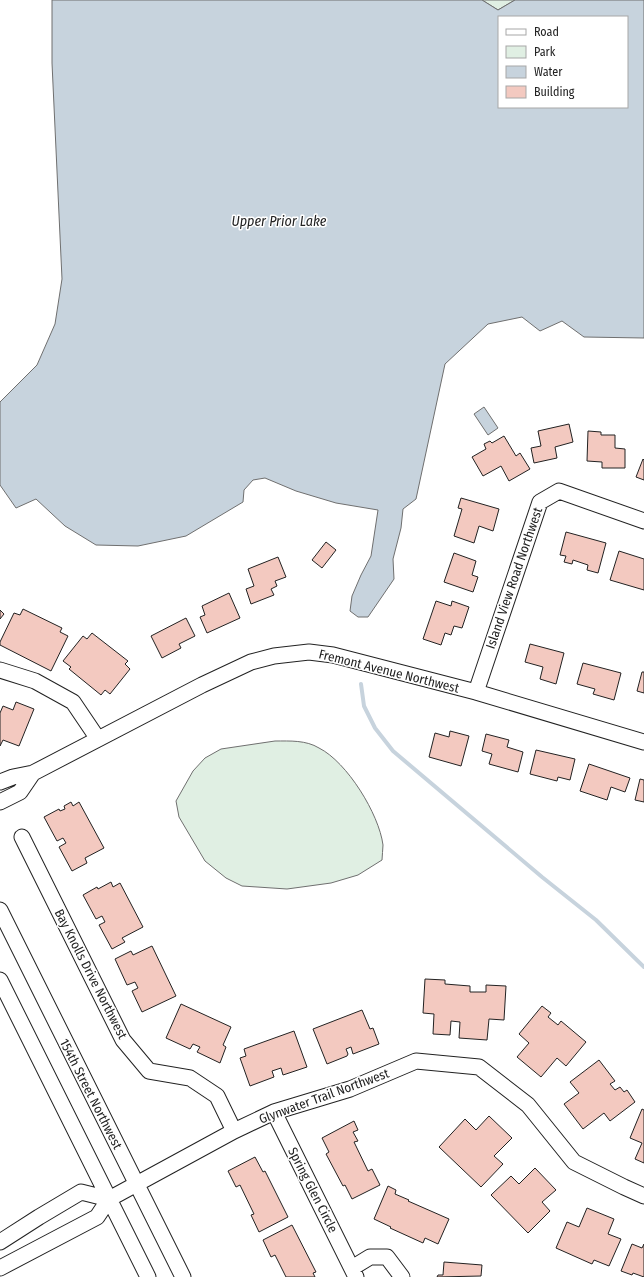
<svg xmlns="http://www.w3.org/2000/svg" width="644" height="1277" font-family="'Fira Sans Condensed',sans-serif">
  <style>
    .green { fill: #e0efe3; stroke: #6f6f6f }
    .water { fill: #c7d3dd; stroke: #6f6f6f; fill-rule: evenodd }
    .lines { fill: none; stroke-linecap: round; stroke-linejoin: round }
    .stream { stroke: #c7d3dd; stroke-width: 4 }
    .building { fill: #f3c9c0; stroke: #222 }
    .minor-casing { stroke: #222; stroke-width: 17 }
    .minor { stroke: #fff; stroke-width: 15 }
    .labels { text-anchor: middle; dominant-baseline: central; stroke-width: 3; stroke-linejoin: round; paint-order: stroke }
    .street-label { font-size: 13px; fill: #222; stroke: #fff }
    .water-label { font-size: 14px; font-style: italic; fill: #222; stroke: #fff }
  </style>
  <rect width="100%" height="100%" fill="#fff"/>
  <path class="green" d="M 482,0 L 515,0 L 498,10 Z
    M 275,741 C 290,741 306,740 319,748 C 347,762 379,814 383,845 C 383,850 382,855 382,860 L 358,875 L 331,883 L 287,889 L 242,886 L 226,878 L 205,861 L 179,817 L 176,801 L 193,771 L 205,758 L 221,749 Z"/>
  <path class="water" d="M 52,0 L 482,0 L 498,10 L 515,0 L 644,0 L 644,338 L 584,337 L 562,321 L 540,331 L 522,317 L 488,324 L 445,364 L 416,499 L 403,509 L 401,528 L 393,559 L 394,579 L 368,617 L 358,617 L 350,611 L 352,596 L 361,575 L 371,556 L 378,510 L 336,503 L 296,491 L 265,478 L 253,480 L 244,490 L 243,502 L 186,536 L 138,546 L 96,545 L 65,526 L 36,499 L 16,508 L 0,485 L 0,402 L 37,365 L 55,324 L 62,279 L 52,63 ZM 499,17 L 627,17 L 627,107 L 499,107 Z
    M 484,407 L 498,428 L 488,435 L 474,414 Z"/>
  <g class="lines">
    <path class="stream" d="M 361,684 L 364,706 L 375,728 L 393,751 L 542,877 L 596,920 L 644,967"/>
  </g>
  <path class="building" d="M 569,424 L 573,442 L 555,447 L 557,458 L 534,463 L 531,448 L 541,446 L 538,431 Z
    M 588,431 L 601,432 L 601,435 L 615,435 L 615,448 L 625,449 L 625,468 L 602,468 L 602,462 L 587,461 Z
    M 504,436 L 516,456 L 520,453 L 530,469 L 509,481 L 501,466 L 483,476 L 472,457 L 486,449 L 484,444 L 490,441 L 492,443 Z
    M 643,459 L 644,460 L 644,480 L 636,477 Z
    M 461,498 L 499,509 L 493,531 L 479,526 L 474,543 L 454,536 L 462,509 L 458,508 Z
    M 566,532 L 606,543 L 598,573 L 587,570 L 588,565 L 573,560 L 572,564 L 564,562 L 566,556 L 560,555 Z
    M 326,542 L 336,550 L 322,568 L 312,560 Z
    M 619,551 L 644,559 L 644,590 L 610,580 Z
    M 454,553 L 476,561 L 472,575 L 478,577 L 473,592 L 444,582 Z
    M 278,557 L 286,577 L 275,581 L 277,586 L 271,589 L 274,595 L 251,604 L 246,589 L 254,586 L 248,569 Z
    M 229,593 L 240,618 L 207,633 L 200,617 L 205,615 L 202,606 Z
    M 436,601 L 451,606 L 452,601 L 469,607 L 462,628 L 454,626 L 451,635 L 445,633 L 441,645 L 423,639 Z
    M 23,609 L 62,628 L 60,632 L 68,636 L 51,671 L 0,645 L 0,642 L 14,613 L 20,615 Z
    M 0,610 L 4,614 L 0,619 Z
    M 186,618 L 195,636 L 179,644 L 181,648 L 162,658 L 151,636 Z
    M 92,633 L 128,661 L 125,664 L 130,669 L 110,694 L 105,690 L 101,695 L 69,669 L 71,667 L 63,661 L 83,636 L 87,639 Z
    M 530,644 L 564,653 L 556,684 L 540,679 L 543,667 L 525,662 Z
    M 583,663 L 621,673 L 614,700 L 593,694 L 595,689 L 577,684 Z
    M 642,672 L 644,672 L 644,693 L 637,691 Z
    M 16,702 L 34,709 L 19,746 L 3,740 L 0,746 L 0,713 L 3,706 L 13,710 Z
    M 450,731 L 469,736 L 461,766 L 429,757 L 435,733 L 449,737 Z
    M 486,734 L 509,740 L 507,747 L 523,752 L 518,772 L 489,764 L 492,754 L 482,751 Z
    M 536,750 L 575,759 L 570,780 L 558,777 L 557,781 L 530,774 Z
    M 589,764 L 630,778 L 625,792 L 611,787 L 607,800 L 580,791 Z
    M 640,779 L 644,780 L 644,802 L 635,800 Z
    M 71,802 L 73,806 L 79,802 L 104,848 L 85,858 L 87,863 L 72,871 L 59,847 L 66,843 L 63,838 L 57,841 L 44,817 L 59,809 L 60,811 L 65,809 L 64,806 Z
    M 111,882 L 113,887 L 120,883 L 143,927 L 122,938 L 125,942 L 112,949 L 99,925 L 105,922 L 102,916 L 96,919 L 83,895 L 97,887 L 98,889 Z
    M 152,946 L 176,996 L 142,1012 L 132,991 L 138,988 L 135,982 L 127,985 L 115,959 L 131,951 L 133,955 Z
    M 425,979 L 445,980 L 445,984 L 470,986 L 470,992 L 486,992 L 486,985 L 506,986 L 504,1020 L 489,1019 L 487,1040 L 459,1038 L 460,1022 L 451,1021 L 450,1035 L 433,1034 L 434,1014 L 423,1013 Z
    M 181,1004 L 231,1027 L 223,1045 L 226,1047 L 220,1063 L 197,1052 L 200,1047 L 193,1044 L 190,1049 L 166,1038 Z
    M 542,1006 L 551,1013 L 548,1017 L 558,1025 L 561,1021 L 586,1042 L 566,1066 L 557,1058 L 541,1077 L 517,1057 L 529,1043 L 519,1034 Z
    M 362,1010 L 370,1029 L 373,1028 L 379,1044 L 353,1054 L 351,1047 L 346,1049 L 348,1054 L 347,1056 L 327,1064 L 313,1029 Z
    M 294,1031 L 307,1067 L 283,1075 L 281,1068 L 272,1071 L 274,1077 L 250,1086 L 240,1058 L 246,1056 L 244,1049 Z
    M 599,1060 L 615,1081 L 610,1084 L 615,1090 L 620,1087 L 624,1092 L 627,1090 L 635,1102 L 610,1121 L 604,1113 L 583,1129 L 564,1104 L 579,1093 L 570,1082 Z
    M 642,1109 L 644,1110 L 644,1163 L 635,1159 L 642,1143 L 630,1138 Z
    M 489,1116 L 512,1138 L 494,1156 L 503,1164 L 481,1187 L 439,1147 L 465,1119 L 476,1130 Z
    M 354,1121 L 358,1130 L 353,1132 L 358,1141 L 354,1142 L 368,1171 L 372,1169 L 380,1185 L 352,1199 L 345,1185 L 343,1186 L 326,1154 L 329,1152 L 322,1138 Z
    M 255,1157 L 263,1172 L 265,1171 L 288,1217 L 259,1232 L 251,1215 L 254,1214 L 240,1185 L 236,1187 L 228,1171 Z
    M 535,1168 L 556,1190 L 542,1202 L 550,1211 L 528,1233 L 491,1195 L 511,1176 L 519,1184 Z
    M 388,1186 L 396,1190 L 395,1194 L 409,1200 L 408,1201 L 449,1219 L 438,1244 L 425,1238 L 423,1243 L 390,1228 L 391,1227 L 374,1219 Z
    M 587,1208 L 614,1219 L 608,1234 L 621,1239 L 609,1266 L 594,1260 L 592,1264 L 556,1248 L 567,1222 L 579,1227 Z
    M 292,1225 L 316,1272 L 313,1273 L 315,1277 L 286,1277 L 275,1255 L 271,1257 L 263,1240 Z
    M 632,1244 L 642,1248 L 644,1244 L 644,1277 L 633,1273 L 632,1275 L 621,1271 Z
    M 444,1262 L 482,1265 L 481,1276 L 437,1277 L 438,1275 L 443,1275 Z"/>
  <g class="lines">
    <g class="minor-casing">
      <path id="minor" d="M 0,670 L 35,681 L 73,702 L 98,739
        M 476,692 L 540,502 L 559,491 L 644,521
        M 0,782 L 13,777 L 33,773 L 202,685 L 251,662 L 274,656 L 309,652 L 333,655 L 476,692 L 644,742
        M 0,802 L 20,792 L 33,773
        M 22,837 L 123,1040 L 149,1071 L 190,1078 L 217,1096 L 234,1131
        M 0,910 L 183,1277
        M 0,980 L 148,1277
        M 274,1112 L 356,1277
        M 0,1242 L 39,1217 L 81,1192 L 109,1199
        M 0,1268 L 97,1217 L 109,1199 L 234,1131 L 274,1112 L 350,1089 L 416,1061 L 479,1067 L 528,1105 L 574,1162 L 624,1187 L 644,1196
        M 352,1268 L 370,1257 L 387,1257 L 402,1277"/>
    </g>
    <use href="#minor" class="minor"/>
  </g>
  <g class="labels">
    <g class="street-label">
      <text transform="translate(514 578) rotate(-71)">Island View Road Northwest</text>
      <text transform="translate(389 671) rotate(14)">Fremont Avenue Northwest</text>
      <text transform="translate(91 974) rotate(63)">Bay Knolls Drive Northwest</text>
      <text transform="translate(91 1094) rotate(63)">154th Street Northwest</text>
      <text transform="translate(324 1096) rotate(-20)">Glynwater Trail Northwest</text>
      <text transform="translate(313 1190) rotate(63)">Spring Glen Circle</text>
    </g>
    <g class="water-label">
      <text x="279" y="221">Upper Prior Lake</text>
    </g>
  </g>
  <rect x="498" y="16" width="130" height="92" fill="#ffffff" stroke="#a7a7a7"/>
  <rect x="506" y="29" width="20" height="6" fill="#ffffff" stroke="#a7a7a7"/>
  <text x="534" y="36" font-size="12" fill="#222222">Road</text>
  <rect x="506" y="46" width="20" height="12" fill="#e0efe3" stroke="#a7a7a7"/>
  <text x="534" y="56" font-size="12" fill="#222222">Park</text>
  <rect x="506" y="66" width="20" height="12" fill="#c7d3dd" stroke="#a7a7a7"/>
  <text x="534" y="76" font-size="12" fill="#222222">Water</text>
  <rect x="506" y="86" width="20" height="12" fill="#f3c9c0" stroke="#a7a7a7"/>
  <text x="534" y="96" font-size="12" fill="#222222">Building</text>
</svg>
